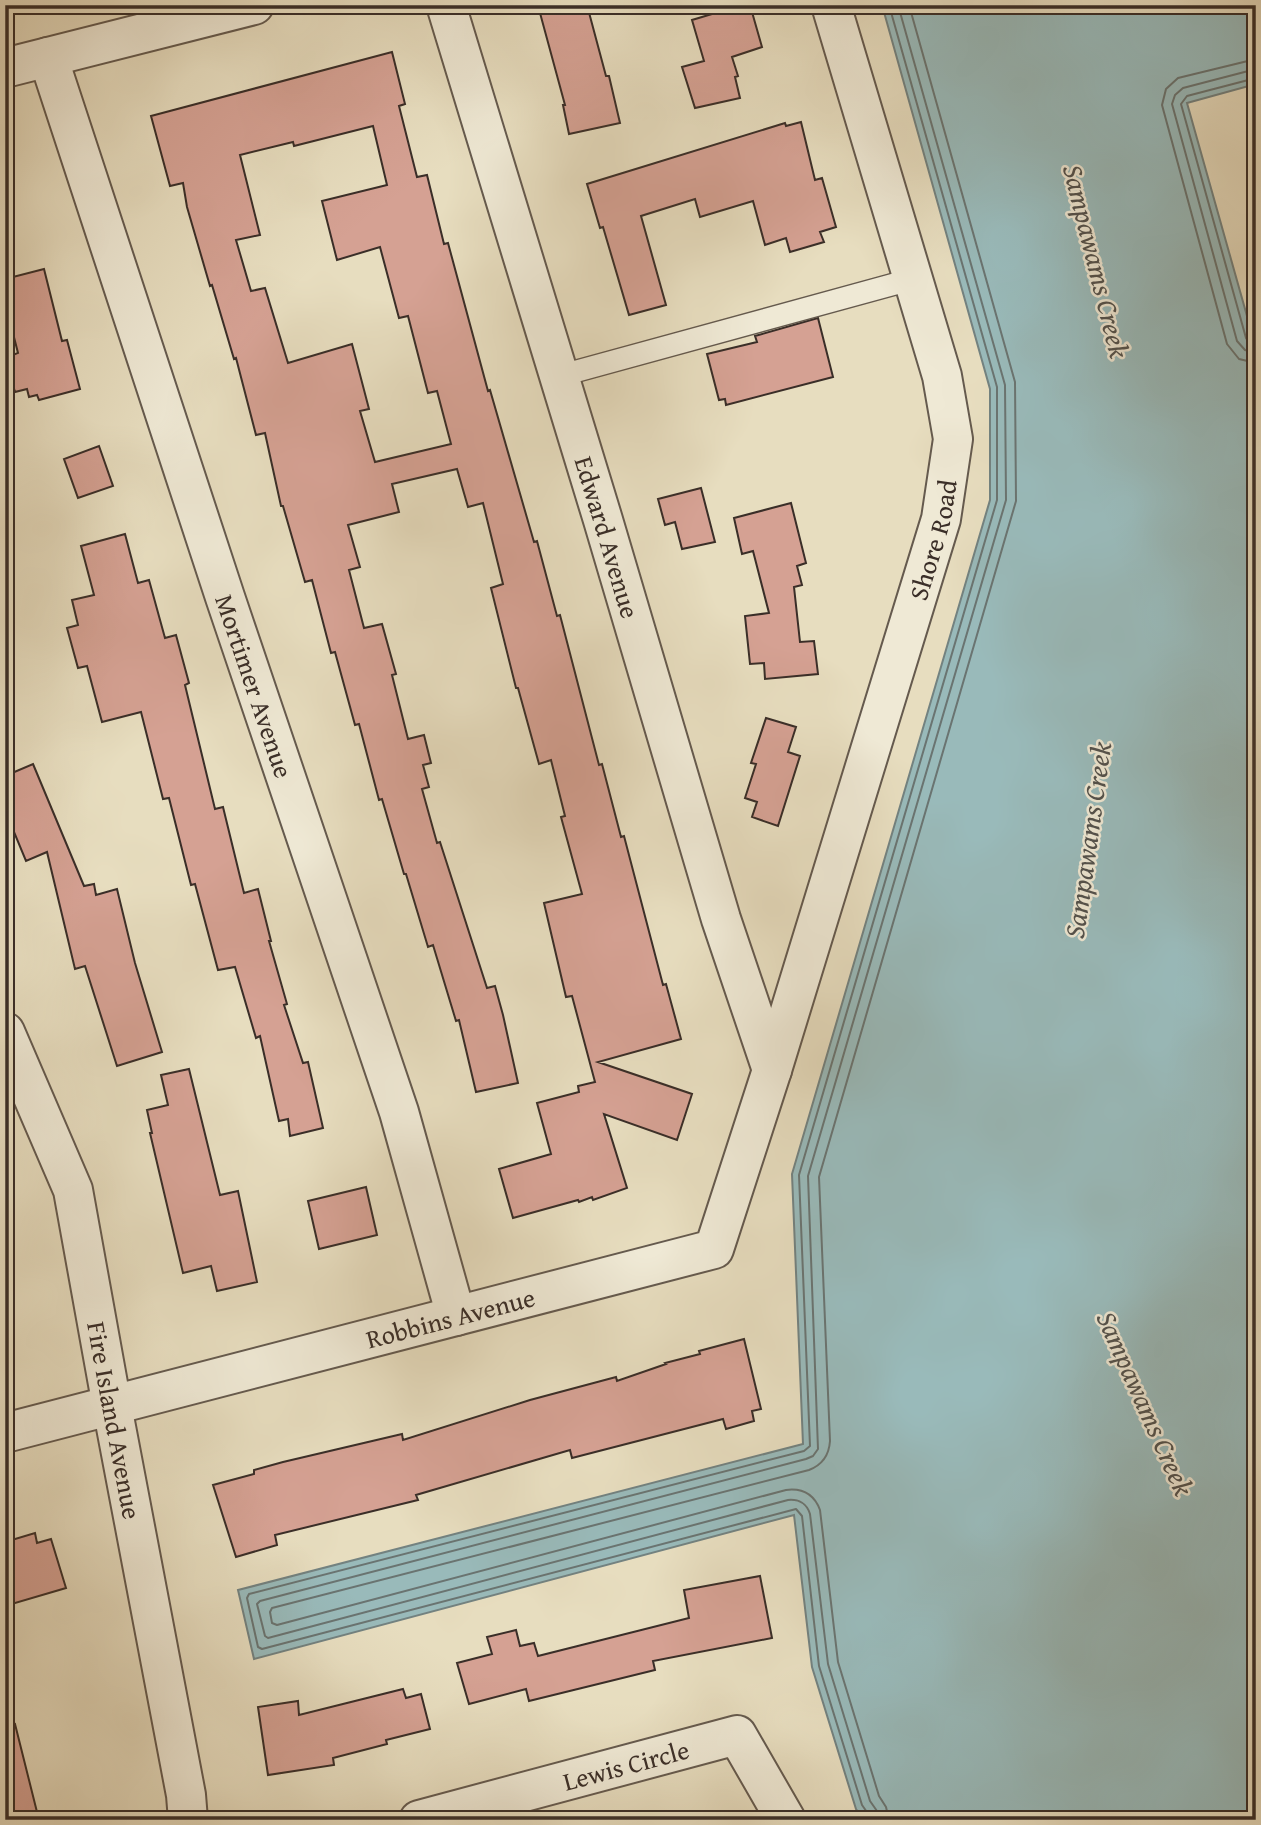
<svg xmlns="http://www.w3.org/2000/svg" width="1261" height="1825" font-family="'Gentium Book Plus',serif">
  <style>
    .water { fill: #99baba; stroke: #738280; stroke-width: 2 }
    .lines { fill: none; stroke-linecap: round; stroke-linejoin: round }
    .shore { stroke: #6a7471; stroke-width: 2 }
    .building { fill: #d5a193; stroke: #3a2e28; stroke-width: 2; fill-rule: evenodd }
    .lane-casing { stroke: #655a4e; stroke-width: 24 }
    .street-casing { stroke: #655a4e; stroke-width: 42 }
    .lane { stroke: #efe9d5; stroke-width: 21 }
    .street { stroke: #efe9d5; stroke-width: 38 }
    .labels { text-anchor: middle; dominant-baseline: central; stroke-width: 5; stroke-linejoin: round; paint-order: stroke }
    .street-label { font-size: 26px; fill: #3a2e28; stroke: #efe9d5 }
    .water-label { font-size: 28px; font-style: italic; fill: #52514c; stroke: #efe9d5 }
  </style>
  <rect width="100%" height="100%" fill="#e7ddbf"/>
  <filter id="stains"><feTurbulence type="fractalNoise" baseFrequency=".00286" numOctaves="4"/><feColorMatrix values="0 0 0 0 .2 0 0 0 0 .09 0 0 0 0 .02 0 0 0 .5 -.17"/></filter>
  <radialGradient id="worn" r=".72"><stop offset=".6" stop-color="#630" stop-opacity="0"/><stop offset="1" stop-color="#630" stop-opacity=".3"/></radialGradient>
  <path class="water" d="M 882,5 L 1256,5 L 1256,84 L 1187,103 L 1256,348 L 1256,1820 L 864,1820 L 856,1809 L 812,1667 L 794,1515 L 254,1659 L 238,1590 L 803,1444 L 792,1174 L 990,500 L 990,389 Z"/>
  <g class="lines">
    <path class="shore" d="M 1256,59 L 1178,78 L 1166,89 L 1162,105 L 1227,344 L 1239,359 L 1256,363
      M 1256,69 L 1183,88 L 1175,95 L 1172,104 L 1237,341 L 1245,350 L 1256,353
      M 1256,78 L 1187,96 L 1181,104 L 1246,338 L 1249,343 L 1256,344
      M 869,1820 L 869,1815 L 862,1805 L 819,1666 L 802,1516 L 796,1509 L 262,1649 L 258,1647 L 247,1598 L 249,1594 L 804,1451 L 810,1446 L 799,1175 L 997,500 L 997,387 L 889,5
      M 878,1820 L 877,1811 L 870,1801 L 828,1664 L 810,1514 C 807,1504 799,1499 788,1500 L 268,1638 L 265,1636 L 257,1604 L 260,1601 L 806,1459 L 813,1456 L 818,1449 L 808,1176 L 1006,500 L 1005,385 L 898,5
      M 889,1820 L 886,1807 L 879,1796 L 838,1662 L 820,1510 C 814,1494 802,1488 786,1490 L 277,1625 L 272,1623 L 270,1612 L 272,1608 L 809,1470 C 822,1465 829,1456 830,1441 L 819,1177 L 1016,501 L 1015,382 L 909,5"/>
  </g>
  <path class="building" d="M 567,5 L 587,5 L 606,76 L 609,76 L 620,123 L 569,134 L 563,105 L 565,105 L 540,13 Z
    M 742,5 L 750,5 L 762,47 L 732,57 L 738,76 L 735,77 L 740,98 L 695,108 L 682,67 L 704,61 L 692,20 Z
    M 392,52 L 405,104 L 399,106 L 417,177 L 427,175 L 444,244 L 448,243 L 488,391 L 490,390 L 534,542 L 537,541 L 557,616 L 560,615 L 599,765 L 602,764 L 621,837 L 624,836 L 663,985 L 666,984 L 681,1039 L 598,1062 L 692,1094 L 677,1140 L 604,1114 L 627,1188 L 593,1200 L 592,1197 L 579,1202 L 578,1200 L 513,1218 L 499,1169 L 551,1154 L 537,1103 L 579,1092 L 578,1086 L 595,1082 L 572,996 L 566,997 L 544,903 L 582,894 L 561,817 L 565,816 L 551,760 L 539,764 L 518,688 L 516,688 L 491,588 L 503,584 L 483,503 L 468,507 L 457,469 L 392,484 L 399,512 L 348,525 L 360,567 L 349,570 L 364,628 L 382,624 L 396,674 L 392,675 L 408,739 L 424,735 L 431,763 L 423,765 L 429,787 L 422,789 L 437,843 L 440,842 L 487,988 L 495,986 L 503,1015 L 518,1083 L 476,1092 L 459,1020 L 456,1021 L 433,945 L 428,947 L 406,874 L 404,874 L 382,799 L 379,800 L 359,724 L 355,725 L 335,652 L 331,653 L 312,580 L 305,582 L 283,506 L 281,506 L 265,433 L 256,435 L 236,358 L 234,359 L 212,285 L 210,286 L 187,207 L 183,183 L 170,186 L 151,116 ZM 373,126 L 387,185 L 322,201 L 337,260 L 380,247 L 399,318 L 408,316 L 428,393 L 437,391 L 451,444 L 375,462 L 360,411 L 369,409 L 352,344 L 288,363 L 265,288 L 251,291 L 236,240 L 260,235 L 240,155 L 293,142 L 294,146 Z
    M 801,122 L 815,180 L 822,178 L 836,227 L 820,232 L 824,242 L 790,252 L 786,238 L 765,245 L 753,201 L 700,217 L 695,199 L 641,216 L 666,305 L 629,315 L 603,227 L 600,228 L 587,184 L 785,123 L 786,126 Z
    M 44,269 L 62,341 L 67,340 L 80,389 L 39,400 L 37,395 L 29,397 L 27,389 L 15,392 L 5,358 L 18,353 L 5,302 L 5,279 Z
    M 818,318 L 833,377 L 726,405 L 725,399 L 719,400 L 707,354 L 757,342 L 755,336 Z
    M 99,446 L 113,486 L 78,498 L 64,459 Z
    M 701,488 L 715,542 L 682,549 L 675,522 L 665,525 L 658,499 Z
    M 791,503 L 806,563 L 797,566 L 802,585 L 794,587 L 800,642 L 814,641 L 818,674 L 765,679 L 764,663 L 750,664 L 745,616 L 769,613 L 753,551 L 742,554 L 734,518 Z
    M 125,534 L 138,583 L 149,580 L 165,638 L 176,635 L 189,683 L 185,685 L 215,809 L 223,807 L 244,893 L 258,889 L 271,941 L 269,941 L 287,1004 L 284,1005 L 303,1063 L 308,1062 L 323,1128 L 290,1136 L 288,1119 L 279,1121 L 260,1036 L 256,1038 L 235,967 L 218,970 L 195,884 L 191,885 L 169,798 L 163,799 L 141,712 L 102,722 L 87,666 L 78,668 L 67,628 L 78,625 L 72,600 L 94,595 L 81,546 Z
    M 766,718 L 796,727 L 788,752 L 800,756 L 778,826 L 752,817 L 757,802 L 745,798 L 756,764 L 751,763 Z
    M 33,764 L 84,886 L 94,884 L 96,895 L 117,889 L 135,963 L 162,1052 L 117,1066 L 85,966 L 75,969 L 47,852 L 26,861 L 9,820 L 13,818 L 5,798 L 5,776 Z
    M 189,1069 L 220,1195 L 238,1191 L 257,1282 L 217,1291 L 211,1266 L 183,1273 L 150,1133 L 152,1133 L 147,1110 L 168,1105 L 161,1075 Z
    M 366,1187 L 377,1235 L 319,1249 L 308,1201 Z
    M 744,1339 L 761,1409 L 752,1411 L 754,1421 L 726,1429 L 723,1419 L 572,1458 L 570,1450 L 416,1495 L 418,1500 L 275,1535 L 277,1545 L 236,1557 L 213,1485 L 254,1474 L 254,1470 L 283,1462 L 402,1434 L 403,1440 L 530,1400 L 616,1377 L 617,1381 L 666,1364 L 665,1363 L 700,1354 L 699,1351 Z
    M 35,1533 L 37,1543 L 51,1539 L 66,1588 L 5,1606 L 5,1542 Z
    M 760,1576 L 772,1638 L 653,1661 L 655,1670 L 529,1701 L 526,1689 L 469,1704 L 457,1663 L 492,1654 L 487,1637 L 516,1630 L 520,1646 L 534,1643 L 538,1656 L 689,1618 L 684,1590 Z
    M 403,1689 L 406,1698 L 421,1694 L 430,1729 L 386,1740 L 387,1744 L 333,1758 L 334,1765 L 268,1775 L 258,1707 L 298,1701 L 299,1715 Z
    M 15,1724 L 39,1820 L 5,1820 L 5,1726 Z"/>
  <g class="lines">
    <g class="lane-casing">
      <path id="lane" d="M 559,376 L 913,279"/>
    </g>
    <g class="street-casing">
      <g id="street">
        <path id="s1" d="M 446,5 L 603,520 L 721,919 L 772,1070"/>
        <path id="s2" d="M 48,57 L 225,597 L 399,1112 L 456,1316"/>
        <path d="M 5,68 L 254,5"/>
        <path id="s3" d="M 5,1032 L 73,1190 L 112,1406 L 186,1795 L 188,1820"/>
        <path id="s4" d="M 5,1433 L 714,1249 L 772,1070 L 941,519 L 953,439 L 942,376 L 831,5"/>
        <path id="s5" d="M 419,1820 L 737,1735 L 786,1820"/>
      </g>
    </g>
    <use href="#lane" class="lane"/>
    <use href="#street" class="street"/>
  </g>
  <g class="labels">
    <g class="street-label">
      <text stroke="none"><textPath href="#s1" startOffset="556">Edward Avenue</textPath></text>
      <text stroke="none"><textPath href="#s4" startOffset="1475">Shore Road</textPath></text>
      <text stroke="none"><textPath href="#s2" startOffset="662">Mortimer Avenue</textPath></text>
      <text stroke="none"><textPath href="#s4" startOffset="460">Robbins Avenue</textPath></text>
      <text stroke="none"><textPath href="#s3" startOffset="406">Fire Island Avenue</textPath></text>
      <text stroke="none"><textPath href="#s5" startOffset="214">Lewis Circle</textPath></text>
    </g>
    <g class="water-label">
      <text transform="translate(1097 261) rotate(76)">Sampawams Creek</text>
      <text transform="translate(1087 840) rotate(-82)">Sampawams Creek</text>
      <text transform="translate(1146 1403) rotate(66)">Sampawams Creek</text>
    </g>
  </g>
  <rect width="1261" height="1825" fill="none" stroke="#e7ddbf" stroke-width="28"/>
  <rect x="7" y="7" width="1247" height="1811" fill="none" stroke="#3a2e28" stroke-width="3.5"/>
  <rect x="14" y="14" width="1233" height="1797" fill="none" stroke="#3a2e28" stroke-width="2"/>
  <rect width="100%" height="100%" filter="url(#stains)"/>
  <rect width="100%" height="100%" fill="url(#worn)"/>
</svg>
